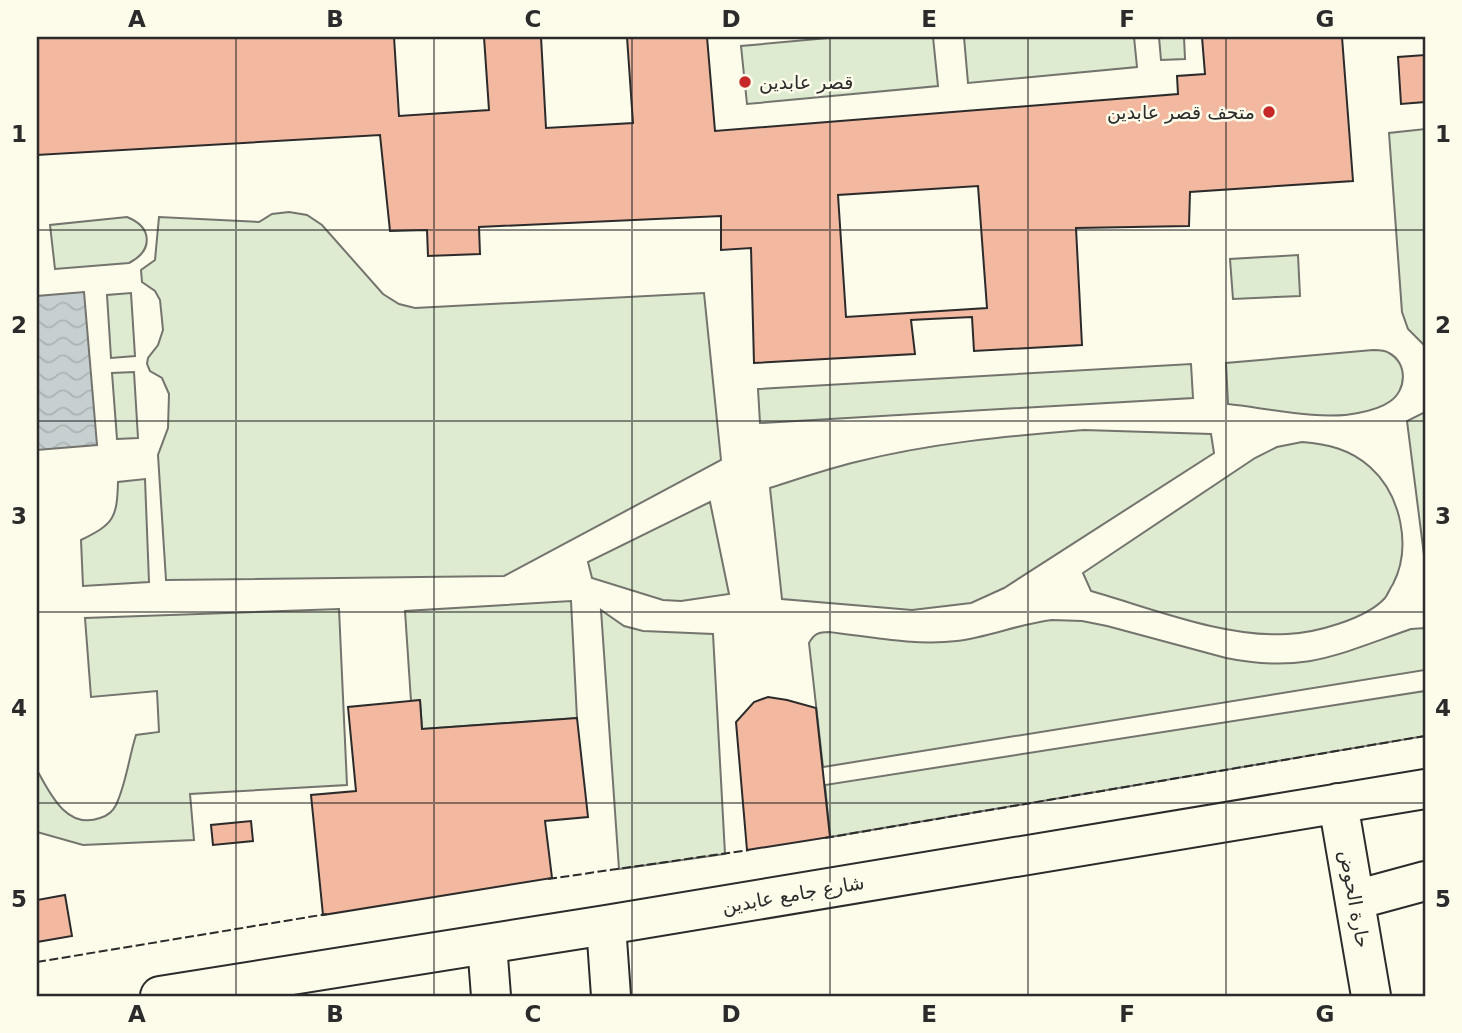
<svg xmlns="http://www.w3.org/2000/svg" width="1462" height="1033" font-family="'DejaVu Sans',Vazirmatn,sans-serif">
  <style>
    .green { fill: #deebd1; stroke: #74746e; stroke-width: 2 }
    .water { fill: url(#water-waves); stroke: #74746e; stroke-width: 2 }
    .building { fill: #f2b8a0; stroke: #2b2b2b; stroke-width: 2; fill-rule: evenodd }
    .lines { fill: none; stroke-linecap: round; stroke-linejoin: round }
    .minor-casing { stroke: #2b2b2b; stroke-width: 42 }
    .minor { stroke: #fdfbea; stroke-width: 38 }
    .fence { stroke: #2b2b2b; stroke-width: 2; stroke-dasharray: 9 3.5; stroke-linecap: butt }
    .grid { fill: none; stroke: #2b2b2b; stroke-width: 2; stroke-opacity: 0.55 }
    .poi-dot { fill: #c62828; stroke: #fdfbea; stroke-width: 2.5 }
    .labels { text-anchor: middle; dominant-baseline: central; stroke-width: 5; stroke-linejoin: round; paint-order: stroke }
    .poi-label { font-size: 19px; fill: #2b2b2b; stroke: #fdfbea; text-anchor: start }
    .street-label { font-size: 19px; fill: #2b2b2b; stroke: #fdfbea }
    .neatline { fill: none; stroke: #2b2b2b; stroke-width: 2.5 }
    .grid-label { font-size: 23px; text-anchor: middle; font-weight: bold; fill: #2b2b2b }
  </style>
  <defs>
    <pattern id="water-waves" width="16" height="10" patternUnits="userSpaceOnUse" patternTransform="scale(1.75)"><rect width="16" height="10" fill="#c7d0d0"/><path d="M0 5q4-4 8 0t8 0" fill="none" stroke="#abb3b3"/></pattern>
  </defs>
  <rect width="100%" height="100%" fill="#fdfbea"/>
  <path class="green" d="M 839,37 L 933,37 L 938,86 L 747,104 L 741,46 Z
    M 964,37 L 1134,37 L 1137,67 L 968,83 Z
    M 1159,37 L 1184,37 L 1185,59 L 1161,60 Z
    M 1425,129 L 1425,346 L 1408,329 L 1402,312 L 1389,133 Z
    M 289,212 L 307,215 L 322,225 L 383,294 L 399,304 L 415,308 L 704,293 L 721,460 L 504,576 L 166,580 L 158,455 L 168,428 L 169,394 L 162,378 L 150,371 L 147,364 L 148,358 L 158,345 L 163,330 L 160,300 L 155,291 L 142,282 L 141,270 L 155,260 L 159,217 L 259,222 L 272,214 Z
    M 127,217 C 152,227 154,250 129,263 L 55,269 L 50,225 Z
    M 1298,255 L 1300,296 L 1233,299 L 1230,259 Z
    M 131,293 L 135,356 L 111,358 L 107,295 Z
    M 1373,350 C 1378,350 1385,350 1389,353 C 1408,363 1407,391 1389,402 C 1381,408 1368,411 1358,413 C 1322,421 1266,408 1228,404 L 1226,363 Z
    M 1191,364 L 1193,398 L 760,423 L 758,389 Z
    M 134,372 L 138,438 L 117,439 L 112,373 Z
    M 1425,412 L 1425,563 L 1407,421 Z
    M 1084,430 L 1211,434 L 1214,453 L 1004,588 L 971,603 L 912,610 L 782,599 L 770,488 C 798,479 827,469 856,462 C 931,443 1008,436 1084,430 Z
    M 1302,442 C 1327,444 1350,449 1370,467 C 1401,495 1412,547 1393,584 C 1390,588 1388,594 1385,598 C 1366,619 1315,633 1287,634 C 1225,638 1151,608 1091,591 L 1083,573 L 1255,458 L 1277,447 Z
    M 145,479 L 149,582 L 83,586 L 81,540 C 114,524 117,518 118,482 Z
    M 710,502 L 729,594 L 681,601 L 663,600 L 592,578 L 588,562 Z
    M 571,601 L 577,718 L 422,729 L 420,700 L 411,701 L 405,611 Z
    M 339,609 L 347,785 L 190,794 L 194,840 L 83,845 L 37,832 L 37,770 C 50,794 67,830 100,818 C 107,816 113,811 116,805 C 126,784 129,757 136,735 L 159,732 L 157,691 L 91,697 L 85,618 Z
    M 601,610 L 624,626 L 643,631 L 713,634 L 725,854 L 619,869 Z
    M 1052,620 L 1082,621 L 1107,626 L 1226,658 C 1304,674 1339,654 1411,629 L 1425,628 L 1425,670 L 823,767 L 809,643 C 814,634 818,632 829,632 C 871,637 915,646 957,641 C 989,637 1019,624 1052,620 Z
    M 1425,691 L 1425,736 L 830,837 L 825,785 Z"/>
  <path class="water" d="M 84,292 L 97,445 L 37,450 L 37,296 Z"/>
  <path class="building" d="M 37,37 L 394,37 L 399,116 L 489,110 L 484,37 L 541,37 L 546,128 L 633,123 L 627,37 L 707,37 L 715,131 L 1178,94 L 1177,76 L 1205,74 L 1202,37 L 1342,37 L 1353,181 L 1190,192 L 1189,226 L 1076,228 L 1082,345 L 974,351 L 972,317 L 930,319 L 911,320 L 915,354 L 754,363 L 751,248 L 721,250 L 721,216 L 479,227 L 480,254 L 428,256 L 427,230 L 390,231 L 380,135 L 37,155 ZM 978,186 L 987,308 L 846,317 L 838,195 Z
    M 1425,55 L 1425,102 L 1401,104 L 1398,57 Z
    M 768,697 L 787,700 L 816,708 L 830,837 L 747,850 L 736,722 L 754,702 Z
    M 420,700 L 422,729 L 577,718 L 588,817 L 545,821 L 552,878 L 323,915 L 311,795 L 356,791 L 348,707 Z
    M 251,821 L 253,841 L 213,845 L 211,825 Z
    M 65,895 L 72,936 L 37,942 L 37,900 Z"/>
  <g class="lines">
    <g class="minor-casing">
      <path id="minor" d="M 1338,803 L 1371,996
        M 1355,900 L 1425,881
        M 606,925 L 611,996
        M 487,944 L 491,996
        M 160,996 L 606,925 L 1425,789"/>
    </g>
    <use href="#minor" class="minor"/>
    <path class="fence" d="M 825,838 L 1425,736
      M 548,879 L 749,850
      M 37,962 L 327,914"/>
  </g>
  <path class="grid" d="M 236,37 L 236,996M 434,37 L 434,996M 632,37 L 632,996M 830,37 L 830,996M 1028,37 L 1028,996M 1226,37 L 1226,996M 37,230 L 1425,230M 37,421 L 1425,421M 37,612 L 1425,612M 37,803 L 1425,803"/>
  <g class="poi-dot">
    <circle cx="745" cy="82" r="7"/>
    <circle cx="1269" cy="112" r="7"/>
  </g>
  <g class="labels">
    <g class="poi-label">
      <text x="759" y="82">قصر عابدين</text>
      <text x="1255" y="112" text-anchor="end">متحف قصر عابدين</text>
    </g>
    <g class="street-label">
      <text transform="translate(793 894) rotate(-10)">شارع جامع عابدين</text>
      <text transform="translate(1355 899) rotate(80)">حارة الحوض</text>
    </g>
  </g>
  <rect width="1462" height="1033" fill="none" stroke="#fdfbea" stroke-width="77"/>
  <rect x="38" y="38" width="1386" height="957" class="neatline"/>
  <g class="grid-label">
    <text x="137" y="27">A</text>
    <text x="335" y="27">B</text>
    <text x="533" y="27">C</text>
    <text x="731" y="27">D</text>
    <text x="929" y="27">E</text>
    <text x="1127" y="27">F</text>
    <text x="1325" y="27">G</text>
    <text x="19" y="142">1</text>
    <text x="1443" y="142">1</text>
    <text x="19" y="333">2</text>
    <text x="1443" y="333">2</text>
    <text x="19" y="524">3</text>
    <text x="1443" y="524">3</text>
    <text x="19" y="716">4</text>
    <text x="1443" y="716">4</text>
    <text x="19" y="907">5</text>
    <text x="1443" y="907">5</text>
    <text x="137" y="1022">A</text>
    <text x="335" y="1022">B</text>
    <text x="533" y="1022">C</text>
    <text x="731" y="1022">D</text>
    <text x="929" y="1022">E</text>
    <text x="1127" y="1022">F</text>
    <text x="1325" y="1022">G</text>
  </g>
</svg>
